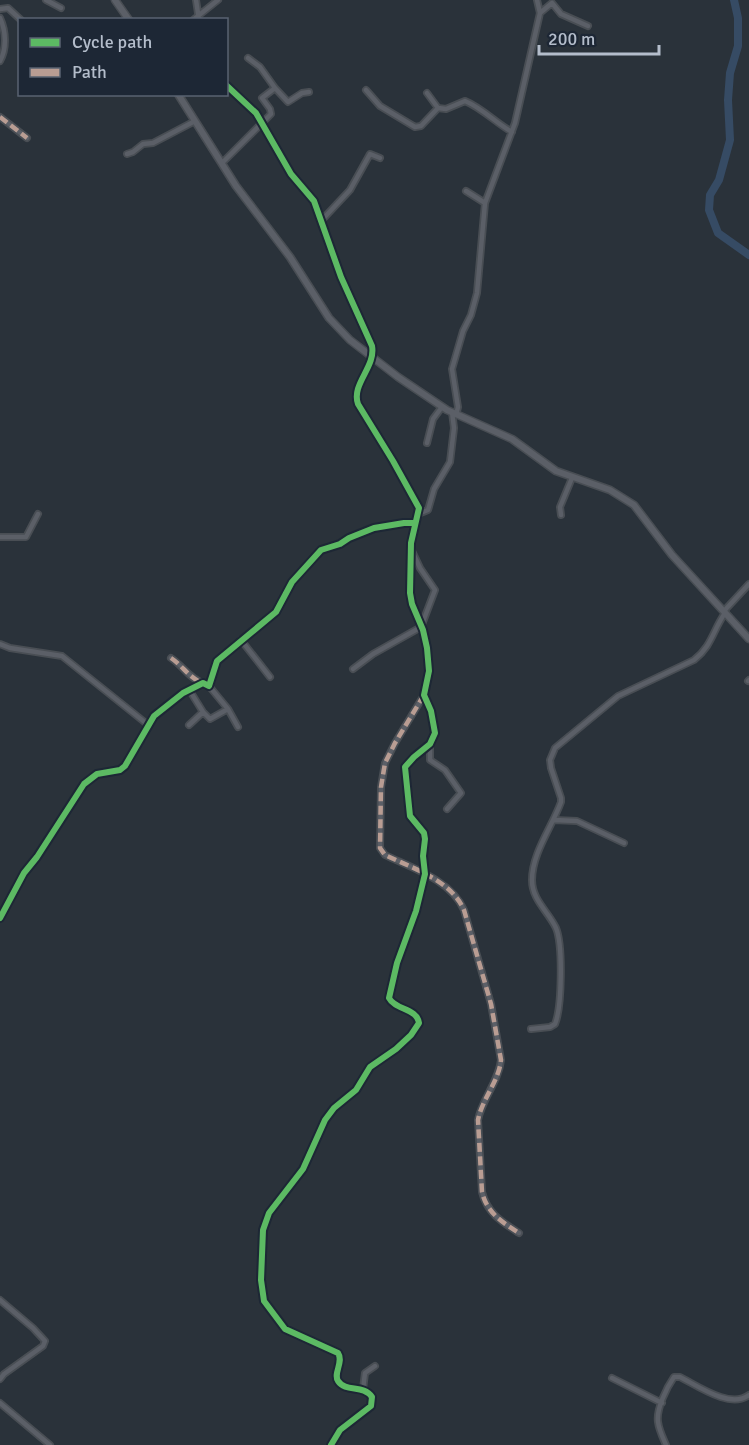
<svg xmlns="http://www.w3.org/2000/svg" width="749" height="1445" font-family="Signika,sans-serif">
  <style>
    .lines { fill: none; stroke-linecap: round; stroke-linejoin: round }
    .river { stroke: #364b64; stroke-width: 8 }
    .minor-casing { stroke: #494e54; stroke-width: 8 }
    .tertiary-casing { stroke: #494e54; stroke-width: 9 }
    .minor { stroke: #5b5f67; stroke-width: 4.5 }
    .tertiary { stroke: #5b5f67; stroke-width: 6 }
    .quiet { stroke: #b99d93; stroke-width: 4.5; stroke-dasharray: 9 4.5; stroke-linecap: butt }
    .cycleway-casing { stroke: #1d2735; stroke-width: 10 }
    .cycleway { stroke: #5cba63; stroke-width: 6 }
  </style>
  <rect width="100%" height="100%" fill="#2a323a"/>
  <g class="lines">
    <path class="river" d="M 734,0 L 738,18 L 738,46 L 730,73 L 728,100 L 730,140 L 719,180 L 710,195 L 709,210 L 718,233 L 749,255"/>
    <g class="minor-casing">
      <path id="minor" d="M 46,0 L 61,8
        M 196,0 L 199,20
        M 0,9 L 8,8 L 21,20
        M 540,13 L 552,3 L 561,14 L 588,26
        M 0,18 C 6,31 7,49 0,61
        M 193,20 L 218,0
        M 226,85 L 256,113 L 291,174 L 314,201 L 341,277 L 372,346 C 376,367 351,384 358,404 L 393,461 L 419,508 L 411,543 L 410,593 L 412,604 L 423,630 L 427,648 L 429,671 L 424,695 L 431,711 L 435,733 L 430,744 L 414,757 L 405,767 L 410,816 L 424,833 L 425,839 L 423,856 L 425,874 L 416,911 L 397,963 L 389,998 C 395,1010 417,1008 419,1023 L 411,1035 L 396,1049 L 370,1067 L 356,1090 L 334,1108 L 325,1120 L 303,1169 L 269,1213 L 263,1230 L 261,1280 L 264,1301 L 285,1329 L 338,1353 C 344,1362 333,1373 338,1381 C 346,1393 363,1384 372,1397 L 371,1406 L 340,1430 L 331,1445
        M 275,88 L 288,102 L 302,93 L 309,92
        M 366,90 L 380,106 L 415,127 L 421,126 L 438,108 L 446,109 L 465,101 C 482,108 496,123 512,132
        M 427,93 L 438,108
        M 0,117 L 27,138
        M 127,154 L 133,152 L 143,144 L 153,143 L 195,121
        M 222,163 L 271,114 L 270,109 L 262,98 L 275,88 L 260,67 L 248,58
        M 466,191 L 485,203
        M 321,221 L 350,190 L 370,154 L 380,158
        M 456,415 L 458,407 L 452,369 L 463,331 L 471,315 L 477,293 L 485,203 L 515,123 L 540,13 L 537,0
        M 427,443 L 433,419 L 442,407
        M 418,514 L 428,510 L 434,489 L 450,462 L 454,428 L 452,412
        M 561,515 L 560,507 L 572,478
        M 0,537 L 26,537 L 38,514
        M 724,611 L 749,584
        M 241,640 L 270,677
        M 0,644 L 10,648 L 62,656 L 147,724
        M 171,658 C 183,666 190,679 203,683
        M 353,669 L 373,654 L 421,627 L 435,590 L 420,568 L 412,551
        M 748,681 L 749,680
        M 209,686 L 228,709 L 238,727
        M 424,695 L 395,743 L 385,763 L 381,787 L 380,848 L 385,855 C 412,868 451,880 464,910 L 491,1004 L 501,1060 C 499,1081 482,1099 478,1120 L 482,1192 C 487,1213 502,1222 519,1233
        M 203,712 L 210,719 L 228,709
        M 189,725 L 203,712 L 190,691
        M 430,744 L 430,760 L 445,770 L 461,793 L 447,809
        M 554,820 L 577,821 L 624,843
        M 0,918 L 24,873 L 37,857 L 84,784 L 97,774 L 120,770 L 125,766 L 154,716 L 183,693 L 203,683 L 209,686 L 217,661 L 276,612 L 292,582 L 321,550 L 340,544 L 349,538 L 374,528 L 404,523 L 415,523
        M 531,1029 L 550,1027 L 555,1024 C 562,1007 563,945 556,928 C 548,911 532,900 532,880 C 532,853 552,827 561,802 L 561,798 L 551,768 L 550,760 L 555,748 L 618,696 L 694,660 C 712,646 713,630 725,613
        M 0,1300 L 33,1328 L 45,1341 L 43,1346 L 4,1374 L 0,1379
        M 612,1378 L 662,1403
        M 363,1389 L 365,1373 L 375,1366
        M 0,1403 L 50,1445
        M 666,1445 C 663,1438 659,1430 658,1422 C 656,1409 667,1387 674,1377 L 680,1377 C 698,1386 730,1409 749,1395"/>
    </g>
    <g class="tertiary-casing">
      <path id="tertiary" d="M 115,0 L 129,20
        M 178,94 L 236,186 L 290,257 L 329,318 L 350,340 L 398,377 L 447,410 L 512,439 L 556,471 L 610,490 L 634,505 L 672,555 L 749,639"/>
    </g>
    <use href="#minor" class="minor"/>
    <use href="#tertiary" class="tertiary"/>
    <path class="quiet" d="M 0,117 L 27,138
      M 171,658 C 183,666 190,679 203,683
      M 424,695 L 395,743 L 385,763 L 381,787 L 380,848 L 385,855 C 412,868 451,880 464,910 L 491,1004 L 501,1060 C 499,1081 482,1099 478,1120 L 482,1192 C 487,1213 502,1222 519,1233"/>
    <g class="cycleway-casing">
      <path id="cycleway" d="M 226,85 L 256,113 L 291,174 L 314,201 L 341,277 L 372,346 C 376,367 351,384 358,404 L 393,461 L 419,508 L 411,543 L 410,593 L 412,604 L 423,630 L 427,648 L 429,671 L 424,695 L 431,711 L 435,733 L 430,744 L 414,757 L 405,767 L 410,816 L 424,833 L 425,839 L 423,856 L 425,874 L 416,911 L 397,963 L 389,998 C 395,1010 417,1008 419,1023 L 411,1035 L 396,1049 L 370,1067 L 356,1090 L 334,1108 L 325,1120 L 303,1169 L 269,1213 L 263,1230 L 261,1280 L 264,1301 L 285,1329 L 338,1353 C 344,1362 333,1373 338,1381 C 346,1393 363,1384 372,1397 L 371,1406 L 340,1430 L 331,1445
        M 0,918 L 24,873 L 37,857 L 84,784 L 97,774 L 120,770 L 125,766 L 154,716 L 183,693 L 203,683 L 209,686 L 217,661 L 276,612 L 292,582 L 321,550 L 340,544 L 349,538 L 374,528 L 404,523 L 415,523"/>
    </g>
    <use href="#cycleway" class="cycleway"/>
  </g>
  <rect x="18" y="18" width="210" height="78" fill="#1d2735" stroke="#596371" stroke-width="1.5"/>
  <rect x="30" y="38" width="30" height="9" fill="#5cba63" stroke="#596371" stroke-width="1.5"/>
  <text x="72" y="48" font-size="18" fill="#b4bdcb">Cycle path</text>
  <rect x="30" y="68" width="30" height="9" fill="#b99d93" stroke="#596371" stroke-width="1.5"/>
  <text x="72" y="78" font-size="18" fill="#b4bdcb">Path</text>
  <path d="M539 45v9h120v-9" fill="none" stroke="#b4bdcb" stroke-width="3"/>
  <text x="548" y="45" font-size="18" fill="#b4bdcb" stroke="#1d2735" stroke-width="4.5" paint-order="stroke">200 m</text>
</svg>
